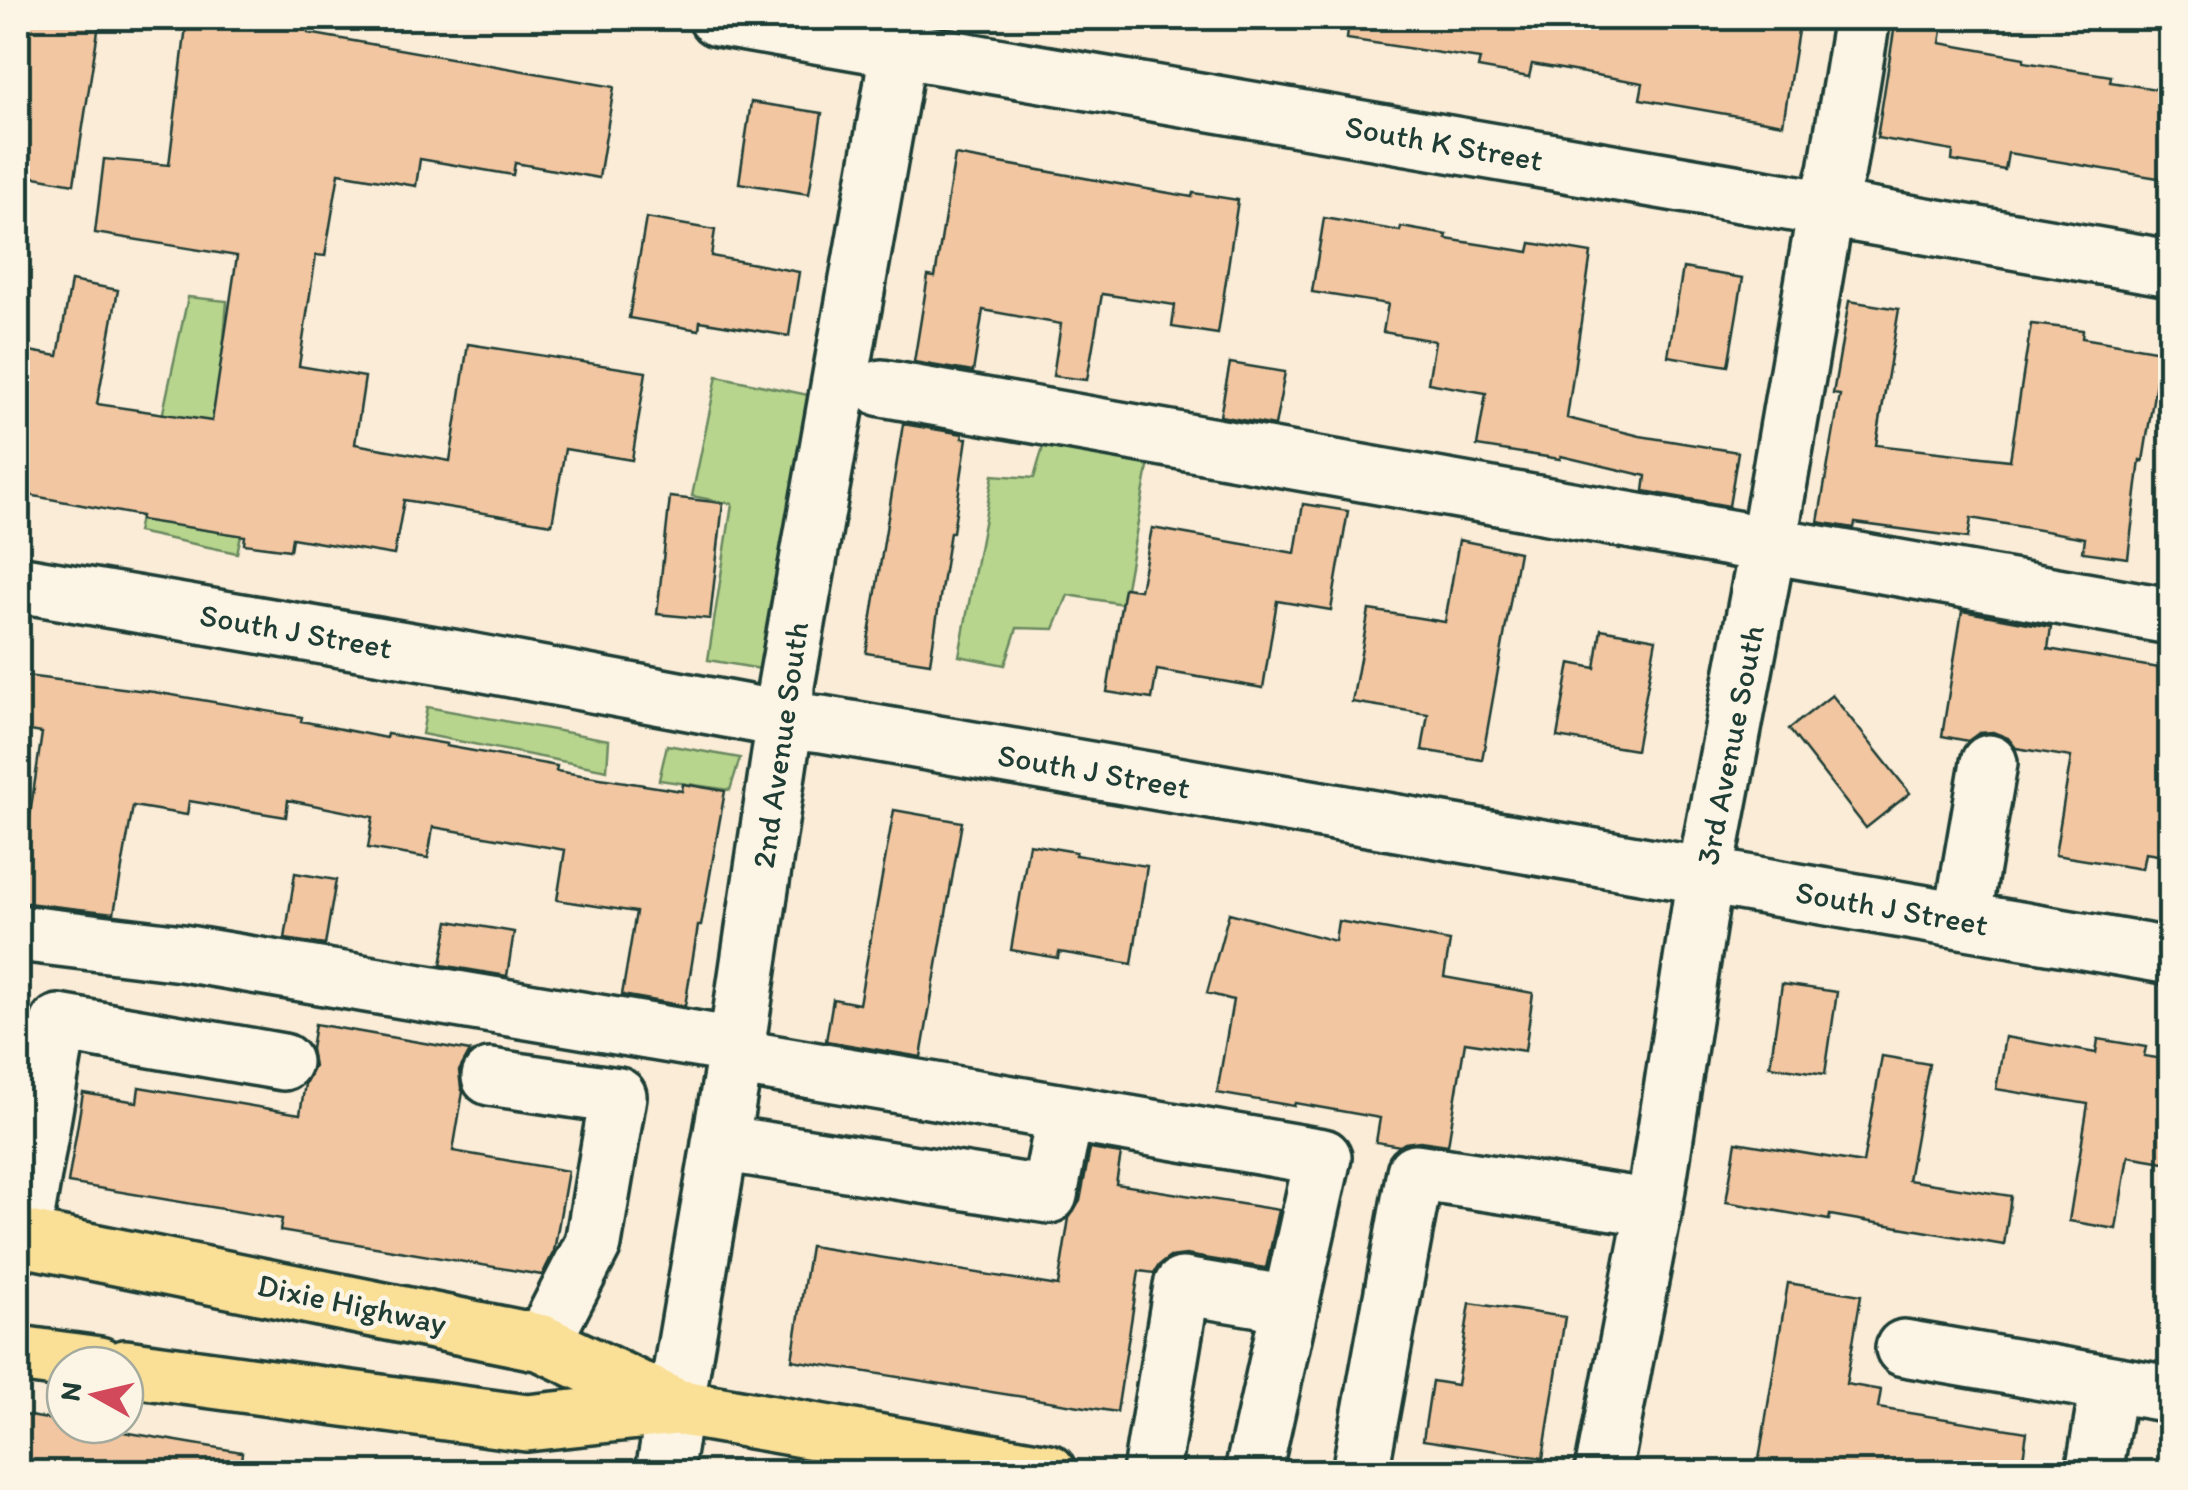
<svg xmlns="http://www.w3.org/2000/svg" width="2188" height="1490" font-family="Itim,sans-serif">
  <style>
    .green { fill: #b7d58d; stroke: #6b8960; stroke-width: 2.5 }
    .building { fill: #f2c6a1; stroke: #1f3d34; stroke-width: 2.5 }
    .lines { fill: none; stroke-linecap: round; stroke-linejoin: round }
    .minor-casing { stroke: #1f3d34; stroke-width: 62 }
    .major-casing { stroke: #1f3d34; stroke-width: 62 }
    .minor { stroke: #fcf5e5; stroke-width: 55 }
    .major { stroke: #fadf96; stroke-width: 55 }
    .labels { text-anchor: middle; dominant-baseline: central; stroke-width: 9; stroke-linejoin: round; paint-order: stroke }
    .street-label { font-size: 32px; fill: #1f3d34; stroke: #fcf5e5 }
  </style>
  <rect width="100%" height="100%" fill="#faecd7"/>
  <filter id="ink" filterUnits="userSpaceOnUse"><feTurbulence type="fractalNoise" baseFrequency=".01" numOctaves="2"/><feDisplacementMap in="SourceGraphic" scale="20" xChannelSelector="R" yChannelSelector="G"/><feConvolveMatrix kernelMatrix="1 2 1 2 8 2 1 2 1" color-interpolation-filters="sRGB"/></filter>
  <g filter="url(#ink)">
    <path class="green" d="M 188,297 L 227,301 L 221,377 L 274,386 L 237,553 L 137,532 Z
      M 717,376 L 808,395 L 761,669 L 708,660 L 732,504 L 692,496 Z
      M 1047,433 L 1151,451 L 1123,604 L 1068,595 L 1054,629 L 1017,628 L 1005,665 L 959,656 L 993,475 L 1034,478 Z
      M 427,707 L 609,740 L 607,770 L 422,734 Z
      M 667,745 L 740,758 L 730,790 L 659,780 Z"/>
    <path class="building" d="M 22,18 L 100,18 L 74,184 L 18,174 L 18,45 Z
      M 187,18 L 227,18 L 309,30 L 308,33 L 614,87 L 599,178 L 515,163 L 513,175 L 420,159 L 416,186 L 339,173 L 325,256 L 316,255 L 299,366 L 365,377 L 355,444 L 450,461 L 468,344 L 646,372 L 632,460 L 565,449 L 552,524 L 404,500 L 394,555 L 292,538 L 290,550 L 244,544 L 245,536 L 140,520 L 141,516 L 18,493 L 18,349 L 58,356 L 71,281 L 118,290 L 97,404 L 212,421 L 237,256 L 95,233 L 104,159 L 169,165 Z
      M 1349,18 L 1668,18 L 1733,28 L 1735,18 L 1800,18 L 1783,124 L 1640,99 L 1643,83 L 1532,64 L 1529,77 L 1478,68 L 1480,59 L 1347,39 Z
      M 1896,18 L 1944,18 L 1940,43 L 2024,58 L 2024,62 L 2111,76 L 2110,82 L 2170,91 L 2170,180 L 2008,153 L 2005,170 L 1952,161 L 1953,151 L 1877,138 Z
      M 751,102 L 822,113 L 809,194 L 739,183 Z
      M 955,155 L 1192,197 L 1193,193 L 1238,200 L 1218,334 L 1172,327 L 1175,305 L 1102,294 L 1087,380 L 1053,376 L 1061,324 L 983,310 L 973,372 L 914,362 L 928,276 L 935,277 Z
      M 646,218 L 715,230 L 711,256 L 799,272 L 789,336 L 700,321 L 699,330 L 629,318 Z
      M 1324,218 L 1400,231 L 1401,227 L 1447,235 L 1446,239 L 1529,252 L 1531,243 L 1591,253 L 1567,418 L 1640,436 L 1738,452 L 1729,506 L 1644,491 L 1646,476 L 1561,456 L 1560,459 L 1477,446 L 1486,393 L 1428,383 L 1435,341 L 1383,332 L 1388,304 L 1312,292 Z
      M 1683,268 L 1743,278 L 1728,366 L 1668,356 Z
      M 1849,301 L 1899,309 L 1876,445 L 2010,460 L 2031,324 L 2083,330 L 2082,338 L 2161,351 L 2143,461 L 2140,460 L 2128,558 L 2083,552 L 2085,538 L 1971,518 L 1968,538 L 1855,523 L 1854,528 L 1818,522 L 1840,395 L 1833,394 Z
      M 1230,363 L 1285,372 L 1275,426 L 1220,416 Z
      M 903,424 L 963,434 L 962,438 L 967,438 L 953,532 L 950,532 L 930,663 L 866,653 Z
      M 670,497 L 723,503 L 710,619 L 657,614 Z
      M 1303,504 L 1348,511 L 1331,610 L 1277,601 L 1263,688 L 1157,670 L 1152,699 L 1107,692 L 1124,588 L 1140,590 L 1152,528 L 1295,553 Z
      M 1459,540 L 1519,552 L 1482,760 L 1422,750 L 1428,714 L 1352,702 L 1369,610 L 1445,622 Z
      M 1962,611 L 2051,627 L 2048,649 L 2170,670 L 2170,857 L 2145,853 L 2142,869 L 2055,855 L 2071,757 L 2016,748 L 2008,738 L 1993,732 L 1979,733 L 1968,741 L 1942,736 Z
      M 1601,629 L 1656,639 L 1636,750 L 1557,737 L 1570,663 L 1595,668 Z
      M 18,675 L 154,692 L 302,717 L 301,721 L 386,738 L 387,734 L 447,744 L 446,746 L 557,766 L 556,771 L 682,791 L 683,784 L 725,791 L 701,926 L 698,926 L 685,1006 L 622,995 L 636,912 L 557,900 L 565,850 L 433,827 L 428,858 L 368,848 L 373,817 L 288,800 L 286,817 L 189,801 L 187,815 L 133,806 L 114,913 L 18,902 L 18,861 L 23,862 L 42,733 L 18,729 Z
      M 1832,695 L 1910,793 L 1866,828 L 1789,729 Z
      M 894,810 L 962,822 L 921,1057 L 826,1041 L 833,999 L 859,1004 Z
      M 1029,844 L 1076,852 L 1075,855 L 1147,866 L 1132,964 L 1059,952 L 1058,958 L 1011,950 Z
      M 295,873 L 336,880 L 325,945 L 285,939 Z
      M 1229,913 L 1335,941 L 1338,921 L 1450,941 L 1444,977 L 1533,993 L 1525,1051 L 1465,1042 L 1448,1145 L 1420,1141 L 1405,1143 L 1400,1146 L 1376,1142 L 1380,1118 L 1295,1103 L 1294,1106 L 1217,1093 L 1233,1000 L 1207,993 Z
      M 449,921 L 514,932 L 507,976 L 441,965 Z
      M 1782,984 L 1837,992 L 1825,1074 L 1770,1066 Z
      M 315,1024 L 470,1051 L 459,1071 L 461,1088 L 463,1092 L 453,1151 L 568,1171 L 554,1251 L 542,1275 L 280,1231 L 282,1219 L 68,1183 L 83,1093 L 137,1102 L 139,1087 L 300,1114 L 305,1084 L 314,1066 L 311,1049 Z
      M 2005,1037 L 2096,1053 L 2098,1039 L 2146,1047 L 2144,1056 L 2170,1060 L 2170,1163 L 2128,1156 L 2116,1229 L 2069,1221 L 2088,1104 L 1996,1089 Z
      M 1882,1056 L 1929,1064 L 1908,1180 L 2011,1196 L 2004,1245 L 1830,1215 L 1829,1220 L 1726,1202 L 1736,1142 L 1863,1163 Z
      M 1090,1149 L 1121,1154 L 1116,1184 L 1279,1210 L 1266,1268 L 1186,1255 L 1170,1257 L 1159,1265 L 1154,1273 L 1139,1271 L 1117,1412 L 792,1360 L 810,1246 L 1058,1286 L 1069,1218 L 1080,1201 Z
      M 1788,1283 L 1861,1295 L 1846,1384 L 1881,1390 L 1878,1408 L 2027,1432 L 2021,1472 L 1757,1472 Z
      M 1470,1303 L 1565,1317 L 1543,1458 L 1423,1440 L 1432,1381 L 1457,1385 Z
      M 18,1414 L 65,1422 L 65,1425 L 82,1425 L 242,1452 L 240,1472 L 18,1472 Z"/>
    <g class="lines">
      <g class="minor-casing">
        <path id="minor" d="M 717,18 L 2170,268
          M 882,388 L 2170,616
          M 18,584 L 453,658 L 785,720 L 822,724 L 2170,956
          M 1962,920 L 1989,763
          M 18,933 L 182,953 L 736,1046
          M 735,1057 L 1323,1157 L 1253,1472
          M 490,1077 L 618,1096 L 593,1244 L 542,1343
          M 720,1143 L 1049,1195 L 1065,1114
          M 22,1238 L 59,1023 L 283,1062
          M 1904,1348 L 2170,1394
          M 664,1472 L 735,1057 L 785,720 L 786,685 L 892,88 L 898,49 L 900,18
          M 1151,1472 L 1182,1286 L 1290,1304
          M 1360,1472 L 1415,1172 L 1654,1208
          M 1603,1472 L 1654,1208 L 1705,876 L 1768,545 L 1826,209 L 1837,170 L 1862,18
          M 2094,1472 L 2109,1384"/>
      </g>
      <g class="major-casing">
        <path id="major" d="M 18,1237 L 542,1343 L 676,1407 L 1048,1472
          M 18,1354 L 99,1365
          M 125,1368 L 527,1423 L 676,1407"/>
      </g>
      <use href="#minor" class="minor"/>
      <use href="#major" class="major"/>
    </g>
  </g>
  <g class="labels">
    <g class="street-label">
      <text transform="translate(1444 143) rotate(10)">South K Street</text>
      <text transform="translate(296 631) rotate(10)">South J Street</text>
      <text transform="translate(780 745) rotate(-82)">2nd Avenue South</text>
      <text transform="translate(1730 745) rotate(-79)">3rd Avenue South</text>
      <text transform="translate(1094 771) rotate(10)">South J Street</text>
      <text transform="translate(1892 908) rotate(10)">South J Street</text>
      <text transform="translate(352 1304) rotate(12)">Dixie Highway</text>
    </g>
  </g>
  <rect width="2188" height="1490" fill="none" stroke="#fcf5e5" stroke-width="60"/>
  <rect x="30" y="30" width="2128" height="1430" fill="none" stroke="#1f3d34" stroke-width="4" filter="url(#ink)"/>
  <g transform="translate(95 1395) rotate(278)"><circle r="48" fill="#fcf5e5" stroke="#a4ab9e" stroke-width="2.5"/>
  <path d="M0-8L18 38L0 25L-18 38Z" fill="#d1495b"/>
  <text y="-15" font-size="28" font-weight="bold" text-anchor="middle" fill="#1f3d34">N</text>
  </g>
</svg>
